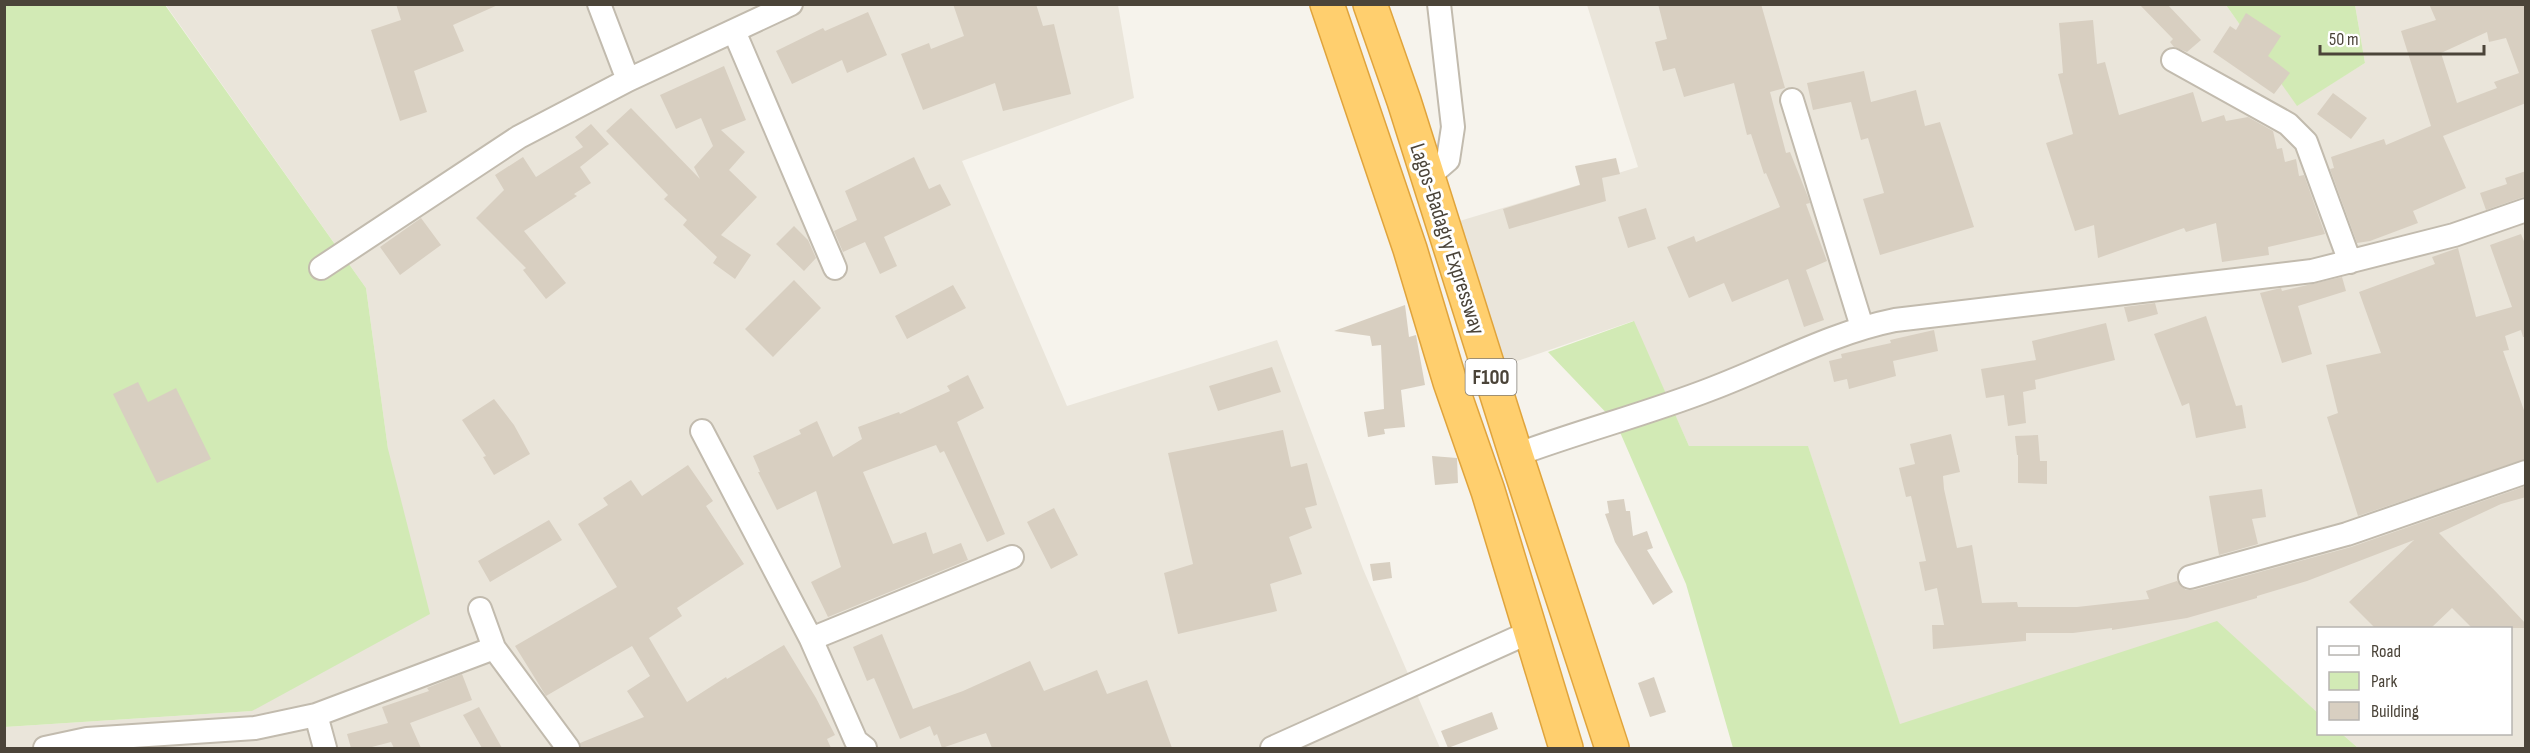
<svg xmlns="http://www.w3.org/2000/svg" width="2530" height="753" font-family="'Sofia Sans Condensed',sans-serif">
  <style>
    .residential { fill: #eae5da }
    .green { fill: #d2eab5 }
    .building { fill: #d8cfc1; fill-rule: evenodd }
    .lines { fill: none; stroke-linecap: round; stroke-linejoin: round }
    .street-casing { stroke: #c2bbae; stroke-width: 26 }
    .highway-casing { stroke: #e0a43c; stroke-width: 36 }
    .street { stroke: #fff; stroke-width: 22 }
    .highway { stroke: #ffcf6e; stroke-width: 33 }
    .labels { text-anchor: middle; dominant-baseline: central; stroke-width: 6; stroke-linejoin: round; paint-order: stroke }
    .shield { fill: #fff; stroke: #817c74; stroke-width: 1.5 }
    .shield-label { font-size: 21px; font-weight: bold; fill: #4b4439 }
    .street-label { font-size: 22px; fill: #4b4439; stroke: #fff }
  </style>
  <rect width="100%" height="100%" fill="#f6f3ec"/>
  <path class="residential" d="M 165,4 L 1118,5 L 1134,98 L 962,161 L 1067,406 L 1277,340 L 1363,569 L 1440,748 L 5,748 L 5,727 L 252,711 L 388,449 L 366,288 Z
    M 1587,5 L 2226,5 L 2297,105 L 2365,63 L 2355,5 L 2525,5 L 2525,748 L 2358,748 L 2342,734 L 2510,734 L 2510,628 L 2318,628 L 2318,713 L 2217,622 L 1900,725 L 1808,447 L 1689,446 L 1633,321 L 1500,367 L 1443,226 L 1638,167 Z"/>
  <path class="green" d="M 5,5 L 165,5 L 366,288 L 388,449 L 430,614 L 252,711 L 5,727 Z
    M 2226,5 L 2355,5 L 2365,63 L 2297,106 Z
    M 1634,321 L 1689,446 L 1808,446 L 1900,724 L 2217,621 L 2318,713 L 2318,734 L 2342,734 L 2358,748 L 1733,748 L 1686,584 L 1616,423 L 1548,352 Z"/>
  <path class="building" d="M 396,4 L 500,4 L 453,25 L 464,51 L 414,71 L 427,112 L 400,121 L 371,30 L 401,20 Z
    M 953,4 L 1036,4 L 1043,26 L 1054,24 L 1071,94 L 1003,111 L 995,83 L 923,110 L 901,54 L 929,43 L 931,49 L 964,36 Z
    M 1658,4 L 1761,4 L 1785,88 L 1770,92 L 1786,153 L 1790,152 L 1808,197 L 1810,203 L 1806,204 L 1827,261 L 1806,270 L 1824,320 L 1804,327 L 1788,279 L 1732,302 L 1724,283 L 1689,298 L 1667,247 L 1694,236 L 1696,242 L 1780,207 L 1766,173 L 1764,174 L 1751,134 L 1747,135 L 1734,83 L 1684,97 L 1675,68 L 1663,71 L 1655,42 L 1667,39 Z
    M 2139,4 L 2167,4 L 2201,40 L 2187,52 L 2174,47 L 2170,42 L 2173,39 Z
    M 2429,4 L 2526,4 L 2526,103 L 2443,136 L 2466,188 L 2413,211 L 2418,223 L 2370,241 L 2357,243 L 2330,169 L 2334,168 L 2331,157 L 2384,139 L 2386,145 L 2431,126 L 2401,31 L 2436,20 ZM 2487,32 L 2489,42 L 2506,38 L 2519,73 L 2494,82 L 2497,88 L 2457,103 L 2441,53 Z
    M 868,12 L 887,55 L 847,73 L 842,60 L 792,84 L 776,51 L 823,28 L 825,31 Z
    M 2246,13 L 2281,36 L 2268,56 L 2290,73 L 2274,94 L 2213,52 L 2230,26 L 2236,30 Z
    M 2093,20 L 2097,64 L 2105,62 L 2119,115 L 2193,92 L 2202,122 L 2224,115 L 2226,121 L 2248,117 L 2273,131 L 2277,149 L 2282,148 L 2285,162 L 2296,159 L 2299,176 L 2304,175 L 2325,234 L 2268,247 L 2269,255 L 2222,262 L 2216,223 L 2186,232 L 2184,228 L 2098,258 L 2094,225 L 2075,231 L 2046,143 L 2073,134 L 2058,74 L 2063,73 L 2059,23 Z
    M 724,66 L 746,120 L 721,130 L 745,152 L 729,170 L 757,197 L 721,235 L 751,255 L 735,279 L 713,263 L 717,257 L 683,225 L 687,220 L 664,199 L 668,195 L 606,131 L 631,108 L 700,179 L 694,167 L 713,146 L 701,118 L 676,129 L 660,95 Z
    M 1864,71 L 1871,102 L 1916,90 L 1925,126 L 1940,122 L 1974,227 L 1880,255 L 1863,199 L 1884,193 L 1868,138 L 1861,140 L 1851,102 L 1813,110 L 1807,83 Z
    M 2333,93 L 2367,118 L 2351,139 L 2317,114 Z
    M 591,124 L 609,144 L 580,167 L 591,183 L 574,194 L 577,196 L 524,231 L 566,283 L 546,299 L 523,270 L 526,268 L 476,218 L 504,190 L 495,175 L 523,157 L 536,177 L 583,147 L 575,137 Z
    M 914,157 L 929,189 L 940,184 L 951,205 L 884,237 L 897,266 L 880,274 L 865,242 L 843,252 L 834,231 L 857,220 L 845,191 Z
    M 1616,158 L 1620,174 L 1602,178 L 1606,201 L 1509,229 L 1503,209 L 1580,185 L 1575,166 Z
    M 2526,171 L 2526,196 L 2486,210 L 2480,193 L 2507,184 L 2505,178 Z
    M 1646,208 L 1656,239 L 1628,248 L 1618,217 Z
    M 421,218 L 441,245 L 400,275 L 380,247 Z
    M 794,226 L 808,240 L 816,258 L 804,271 L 776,244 Z
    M 2521,234 L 2526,246 L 2526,337 L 2523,337 L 2521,330 L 2505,336 L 2509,350 L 2503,351 L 2526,416 L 2526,459 L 2358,516 L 2327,417 L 2338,413 L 2326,365 L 2381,353 L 2359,292 L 2435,264 L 2432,257 L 2458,248 L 2476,317 L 2512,307 L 2490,245 Z
    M 2342,277 L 2346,291 L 2298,306 L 2312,354 L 2282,363 L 2260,293 L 2281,288 L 2282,291 Z
    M 794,280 L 821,308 L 773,357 L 745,329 Z
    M 953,285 L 966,308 L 907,339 L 895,316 Z
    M 2155,303 L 2158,314 L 2128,322 L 2124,307 Z
    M 1405,305 L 1409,337 L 1416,335 L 1425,385 L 1401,390 L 1405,427 L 1384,429 L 1385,434 L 1368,437 L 1364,412 L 1384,409 L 1381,345 L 1372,346 L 1370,336 L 1334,331 Z
    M 2206,316 L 2236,406 L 2242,405 L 2246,428 L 2196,438 L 2189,403 L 2182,406 L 2154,334 Z
    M 2106,323 L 2115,360 L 2035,380 L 2036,389 L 2023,392 L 2026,423 L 2008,426 L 2004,395 L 1986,398 L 1981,369 L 2036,360 L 2032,341 Z
    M 1934,330 L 1938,351 L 1893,361 L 1896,376 L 1849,389 L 1847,379 L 1834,382 L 1829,361 L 1842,358 L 1841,354 L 1891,343 L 1890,340 Z
    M 1272,367 L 1281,392 L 1218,411 L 1209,386 Z
    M 968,375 L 984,408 L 957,422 L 1005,534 L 987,542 L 944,451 L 940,453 L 936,445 L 863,472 L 893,544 L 926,532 L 933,554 L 961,543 L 968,560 L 828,617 L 811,582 L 841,567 L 816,491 L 777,510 L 758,472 L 760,472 L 753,456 L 801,434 L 799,430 L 817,421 L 833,457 L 862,439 L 858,427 L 899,412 L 900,414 L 950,391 L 947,386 Z
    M 138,382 L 148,402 L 176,388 L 211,459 L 157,483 L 113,394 Z
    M 494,399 L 514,425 L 530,454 L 494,475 L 483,457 L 486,456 L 462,420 Z
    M 1283,430 L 1291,467 L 1307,463 L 1317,505 L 1305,508 L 1312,528 L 1289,537 L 1302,574 L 1270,584 L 1277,611 L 1178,634 L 1164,573 L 1193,564 L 1168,453 Z
    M 1951,434 L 1960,472 L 1943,476 L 1944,489 L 1957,548 L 1972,545 L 1982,603 L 2017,602 L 2018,607 L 2077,607 L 2149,599 L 2146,591 L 2177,581 L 2186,590 L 2194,590 L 2351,547 L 2526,486 L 2526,497 L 2501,504 L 2439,533 L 2498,594 L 2526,624 L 2526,628 L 2472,628 L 2452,608 L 2431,628 L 2375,628 L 2349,602 L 2414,540 L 2307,581 L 2257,596 L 2257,598 L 2187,618 L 2112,630 L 2112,628 L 2073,633 L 2026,633 L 2026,641 L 1933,649 L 1932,625 L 1944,625 L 1937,588 L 1925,591 L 1919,562 L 1926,561 L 1911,496 L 1906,497 L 1899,468 L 1915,464 L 1910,444 Z
    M 2038,435 L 2040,461 L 2047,461 L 2047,484 L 2018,483 L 2018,455 L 2017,455 L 2015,436 Z
    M 1432,456 L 1457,458 L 1458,483 L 1435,485 Z
    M 688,465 L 713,501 L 706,506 L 744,564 L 677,608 L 682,616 L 649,638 L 687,702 L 726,677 L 727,679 L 784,645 L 816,698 L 835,735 L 827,739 L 831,748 L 581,748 L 580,743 L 644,717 L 627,691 L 650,676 L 632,646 L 546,696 L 515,646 L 617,587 L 578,524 L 608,505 L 603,498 L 631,480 L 642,496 Z
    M 2262,489 L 2266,517 L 2252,519 L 2258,544 L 2219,555 L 2209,496 Z
    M 1624,499 L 1626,511 L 1630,511 L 1633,536 L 1647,531 L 1653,548 L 1647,550 L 1673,592 L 1653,605 L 1615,542 L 1605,514 L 1609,513 L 1607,501 Z
    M 1054,508 L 1078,555 L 1051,569 L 1027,522 Z
    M 549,520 L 562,540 L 490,582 L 478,561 Z
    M 1390,562 L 1392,578 L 1373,581 L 1370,564 Z
    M 882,634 L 913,709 L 963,691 L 1030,661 L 1044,691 L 1097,670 L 1107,694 L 1147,680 L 1172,748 L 992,748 L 986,733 L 942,748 L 937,734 L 934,736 L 930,726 L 900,739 L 874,678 L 867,681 L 853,647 Z
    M 462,674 L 472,700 L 410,723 L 421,748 L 394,748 L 391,742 L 368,748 L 351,748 L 347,734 L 388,723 L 382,707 L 429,691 L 427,688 Z
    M 1654,677 L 1666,712 L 1650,717 L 1638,683 Z
    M 479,707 L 502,748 L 482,748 L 463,715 Z
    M 1492,712 L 1498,729 L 1448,748 L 1441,731 Z"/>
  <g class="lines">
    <g class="street-casing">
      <path id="street" d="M 599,4 L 628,80
        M 734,31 L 835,268
        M 2173,60 L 2288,124 L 2306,142 L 2350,262
        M 1792,100 L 1862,327
        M 1427,178 L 1448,160 L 1453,127 L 1439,4
        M 321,268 L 519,137 L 628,80 L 791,4
        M 702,431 L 811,639 L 856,741 L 865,748
        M 1516,455 C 1580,431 1647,414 1711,389 C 1772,366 1831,333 1895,320 L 2312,271 L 2454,235 L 2526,210
        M 2190,577 L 2347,534 L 2526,472
        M 480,609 L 494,648 L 568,748
        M 811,639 L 1012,557
        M 316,715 L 325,748
        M 45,748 L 87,739 L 255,728 L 316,715 L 494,648
        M 1272,748 L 1530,632"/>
    </g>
    <g class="highway-casing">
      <path id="highway" d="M 1327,4 L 1410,249 L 1450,382 L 1488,491 L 1566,748
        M 1370,4 L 1404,101 L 1516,455 L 1612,748"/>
    </g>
    <use href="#street" class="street"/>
    <use href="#highway" class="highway"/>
  </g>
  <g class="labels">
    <rect class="shield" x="1465.5" y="359" width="51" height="36" rx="4.5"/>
    <g class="shield-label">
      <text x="1491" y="377">F100</text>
    </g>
    <g class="street-label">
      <text transform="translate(1447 239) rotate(72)">Lagos-Badagry Expressway</text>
    </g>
  </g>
  <rect width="2530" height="753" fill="none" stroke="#4b4439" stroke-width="12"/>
  <rect x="2317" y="627" width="195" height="108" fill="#ffffff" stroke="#b7b4b0" stroke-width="1.5"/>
  <rect x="2329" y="646" width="30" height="9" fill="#ffffff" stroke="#b7b4b0" stroke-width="1.5"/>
  <text x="2371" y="657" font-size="18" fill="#4b4439">Road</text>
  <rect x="2329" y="672" width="30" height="18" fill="#d2eab5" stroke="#b7b4b0" stroke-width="1.5"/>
  <text x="2371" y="687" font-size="18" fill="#4b4439">Park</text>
  <rect x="2329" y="702" width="30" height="18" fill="#d8cfc1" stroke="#b7b4b0" stroke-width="1.5"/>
  <text x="2371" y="717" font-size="18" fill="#4b4439">Building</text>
  <path d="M2320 45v9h164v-9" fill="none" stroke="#4b4439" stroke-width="3"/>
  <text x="2329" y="45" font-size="18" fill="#4b4439" stroke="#ffffff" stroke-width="4.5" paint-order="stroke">50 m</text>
</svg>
